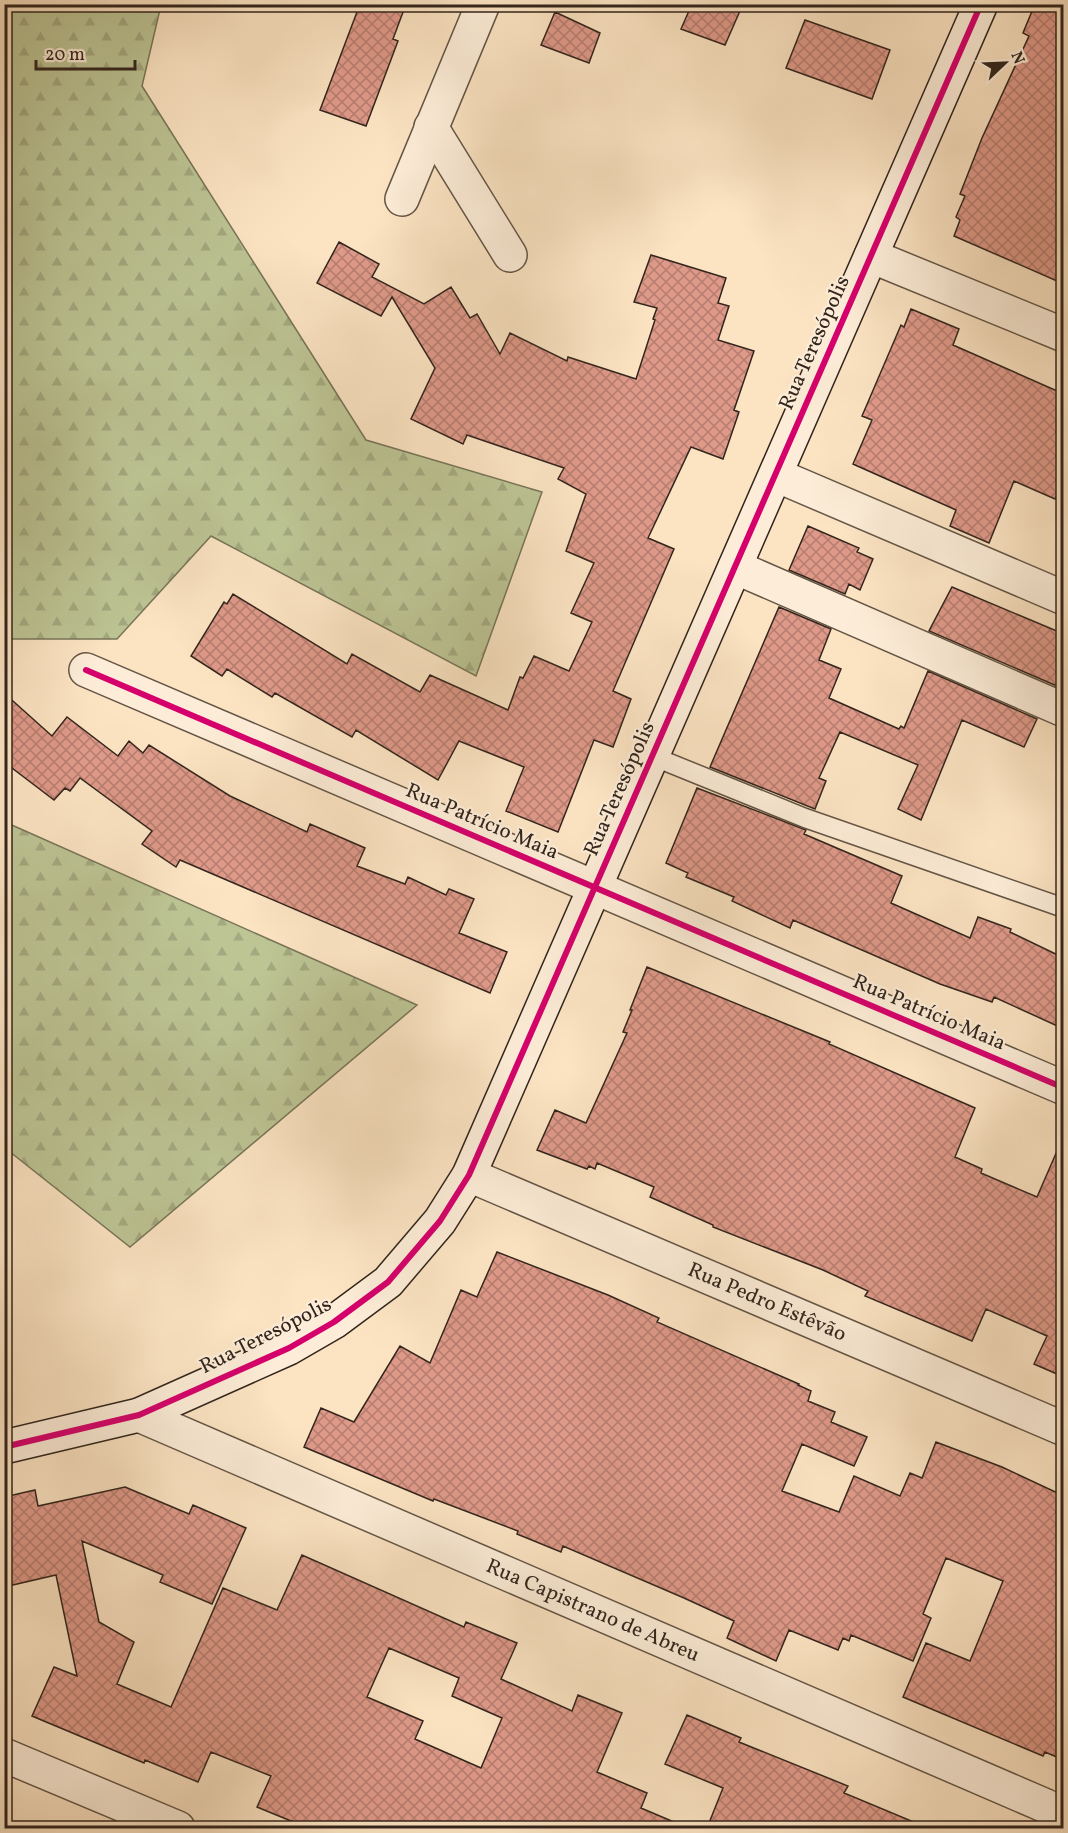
<svg xmlns="http://www.w3.org/2000/svg" width="1068" height="1833" font-family="Vollkorn,serif">
  <style>
    .forest { fill: url(#forest-firs); stroke: #787559; stroke-width: 1.5 }
    .building { fill: url(#building-cross-hatch); stroke: #32251d; stroke-width: 1.5; fill-rule: evenodd }
    .lines { fill: none; stroke-linecap: round; stroke-linejoin: round }
    .lane-casing { stroke: #645546; stroke-width: 21 }
    .street-casing { stroke: #645546; stroke-width: 36 }
    .secondary-casing { stroke: #32251d; stroke-width: 36 }
    .lane { stroke: #fdedd8; stroke-width: 18 }
    .street { stroke: #fdedd8; stroke-width: 33 }
    .secondary { stroke: #fdedd8; stroke-width: 33 }
    .cycleway-casing { stroke: #fdedd8; stroke-width: 10 }
    .cycleway { stroke: #d6006c; stroke-width: 6 }
    .labels { text-anchor: middle; dominant-baseline: central; stroke-width: 4.5; stroke-linejoin: round; paint-order: stroke }
    .street-label { font-size: 21px; fill: #32251d; stroke: #fdedd8 }
  </style>
  <defs>
    <pattern id="forest-firs" width="22" height="20" patternUnits="userSpaceOnUse" patternTransform="scale(1.5)"><rect width="22" height="20" fill="#bdc595"/><path d="M5 1l3.5 6h-7zM16 11l3.5 6h-7z" fill="#a3a980"/></pattern>
    <pattern id="building-cross-hatch" width="8" height="8" patternUnits="userSpaceOnUse" patternTransform="scale(1.5)"><rect width="8" height="8" fill="#df9989"/><path d="M0 0l8 8M0 8l8-8" fill="none" stroke="#b57d6f"/></pattern>
  </defs>
  <rect width="100%" height="100%" fill="#fce4c3"/>
  <filter id="stains"><feTurbulence type="fractalNoise" baseFrequency=".00333" numOctaves="4"/><feColorMatrix values="0 0 0 0 .2 0 0 0 0 .09 0 0 0 0 .02 0 0 0 .5 -.17"/></filter>
  <radialGradient id="worn" r=".72"><stop offset=".6" stop-color="#630" stop-opacity="0"/><stop offset="1" stop-color="#630" stop-opacity=".3"/></radialGradient>
  <path class="forest" d="M 5,4 L 161,5 L 142,86 L 366,440 L 542,492 L 476,676 L 211,536 L 117,639 L 8,639 L 5,642 Z
    M 5,822 L 417,1005 L 130,1247 L 5,1148 Z"/>
  <path class="building" d="M 360,4 L 406,4 L 393,39 L 398,41 L 366,126 L 320,110 Z
    M 692,4 L 743,4 L 725,45 L 681,29 Z
    M 1035,4 L 1064,4 L 1064,284 L 954,236 L 960,220 L 956,217 L 965,196 L 960,194 L 982,138 L 1029,36 L 1023,33 Z
    M 555,12 L 600,33 L 589,63 L 541,45 Z
    M 805,20 L 890,50 L 872,99 L 786,68 Z
    M 339,242 L 379,264 L 372,277 L 424,304 L 451,287 L 470,318 L 477,314 L 500,354 L 510,333 L 567,361 L 568,357 L 636,379 L 655,320 L 653,319 L 657,308 L 634,302 L 651,255 L 726,278 L 718,303 L 729,306 L 718,340 L 754,351 L 734,410 L 739,412 L 723,459 L 691,447 L 648,538 L 674,549 L 613,691 L 631,699 L 613,747 L 594,740 L 558,832 L 506,811 L 524,767 L 459,741 L 438,780 L 356,730 L 352,737 L 275,693 L 272,697 L 227,669 L 222,676 L 191,656 L 224,602 L 227,604 L 233,594 L 347,664 L 352,654 L 420,692 L 430,675 L 508,710 L 520,677 L 523,678 L 534,656 L 569,671 L 592,622 L 571,613 L 594,563 L 566,551 L 586,494 L 558,479 L 564,468 L 467,435 L 463,444 L 411,419 L 435,368 L 392,297 L 381,316 L 317,283 Z
    M 911,309 L 959,329 L 953,345 L 1064,394 L 1064,479 L 1055,499 L 1014,481 L 989,543 L 950,526 L 956,510 L 853,464 L 872,420 L 862,416 L 901,325 L 904,327 Z
    M 808,526 L 859,548 L 857,552 L 873,559 L 860,590 L 849,584 L 845,594 L 789,570 Z
    M 952,587 L 1064,634 L 1064,689 L 929,631 Z
    M 779,607 L 831,629 L 819,660 L 841,669 L 829,698 L 899,729 L 901,726 L 904,728 L 928,671 L 1037,719 L 1024,747 L 962,720 L 921,820 L 898,809 L 918,765 L 840,732 L 819,778 L 826,781 L 815,809 L 710,767 Z
    M 4,693 L 52,736 L 67,717 L 118,756 L 129,741 L 143,753 L 149,745 L 230,796 L 307,832 L 310,824 L 365,848 L 357,866 L 405,884 L 408,877 L 446,895 L 449,889 L 474,899 L 459,933 L 507,952 L 490,993 L 180,860 L 176,867 L 142,844 L 152,831 L 80,778 L 70,791 L 65,788 L 54,800 L 4,762 Z
    M 697,788 L 806,830 L 804,834 L 902,876 L 891,903 L 970,938 L 978,917 L 1011,929 L 1010,932 L 1064,958 L 1064,1029 L 994,997 L 992,1002 L 940,984 L 793,920 L 790,928 L 732,901 L 734,897 L 686,877 L 688,873 L 666,863 Z
    M 647,967 L 830,1042 L 829,1044 L 975,1108 L 955,1157 L 982,1169 L 981,1173 L 1037,1197 L 1064,1135 L 1064,1377 L 1034,1364 L 1047,1336 L 986,1309 L 972,1341 L 865,1296 L 868,1291 L 823,1270 L 713,1227 L 713,1225 L 650,1197 L 654,1187 L 597,1163 L 595,1169 L 589,1166 L 587,1169 L 537,1150 L 555,1110 L 586,1123 L 627,1033 L 623,1032 L 632,1010 L 630,1010 Z
    M 497,1252 L 608,1295 L 659,1318 L 657,1322 L 799,1384 L 798,1385 L 811,1391 L 808,1401 L 835,1412 L 831,1422 L 867,1437 L 854,1466 L 802,1444 L 782,1491 L 839,1512 L 854,1476 L 900,1496 L 910,1473 L 922,1478 L 936,1442 L 1002,1467 L 1064,1496 L 1064,1760 L 1045,1752 L 1043,1756 L 903,1697 L 926,1643 L 970,1661 L 1003,1581 L 946,1558 L 923,1614 L 931,1618 L 913,1661 L 851,1635 L 849,1641 L 843,1638 L 838,1650 L 789,1630 L 776,1661 L 727,1638 L 734,1621 L 684,1598 L 563,1546 L 561,1552 L 517,1534 L 518,1531 L 434,1499 L 433,1501 L 304,1447 L 321,1408 L 354,1422 L 400,1346 L 430,1363 L 461,1290 L 477,1297 Z
    M 125,1487 L 189,1514 L 193,1505 L 246,1528 L 212,1604 L 160,1582 L 163,1575 L 82,1541 L 99,1622 L 134,1642 L 117,1684 L 171,1707 L 223,1588 L 277,1610 L 302,1555 L 464,1627 L 466,1622 L 517,1643 L 501,1679 L 572,1711 L 578,1695 L 622,1713 L 597,1772 L 647,1793 L 641,1808 L 688,1828 L 308,1828 L 257,1807 L 271,1776 L 211,1752 L 198,1782 L 145,1760 L 144,1763 L 32,1716 L 54,1667 L 77,1676 L 56,1575 L 4,1587 L 4,1497 L 35,1490 L 38,1506 ZM 389,1648 L 459,1678 L 452,1696 L 502,1718 L 481,1768 L 415,1739 L 423,1721 L 367,1697 Z
    M 687,1715 L 741,1738 L 739,1742 L 848,1786 L 844,1793 L 928,1828 L 707,1828 L 723,1788 L 665,1764 Z"/>
  <g class="lines">
    <g class="lane-casing">
      <path id="lane" d="M 652,756 L 805,818 L 1064,908"/>
    </g>
    <g class="street-casing">
      <g id="street">
        <path d="M 431,127 L 510,255"/>
        <path d="M 402,199 L 483,4"/>
        <path d="M 871,256 L 1064,335"/>
        <path d="M 776,475 L 1064,598"/>
        <path d="M 735,567 L 1064,710"/>
        <path d="M 86,670 L 1064,1088"/>
        <path id="s1" d="M 469,1175 L 1064,1429"/>
        <path id="s2" d="M 139,1415 L 1046,1806 L 1064,1821"/>
        <path d="M 4,1755 L 178,1828"/>
      </g>
    </g>
    <g class="secondary-casing">
      <path id="secondary" d="M 4,1447 L 139,1415 L 289,1348 L 334,1322 L 388,1282 L 440,1221 L 469,1175 L 981,4"/>
    </g>
    <use href="#lane" class="lane"/>
    <use href="#street" class="street"/>
    <use href="#secondary" class="secondary"/>
    <g class="cycleway-casing">
      <path id="cycleway" d="M 86,670 L 1064,1088
        M 4,1447 L 139,1415 L 289,1348 L 334,1322 L 388,1282 L 440,1221 L 469,1175 L 981,4"/>
    </g>
    <use href="#cycleway" class="cycleway"/>
  </g>
  <g class="labels">
    <g class="street-label">
      <text transform="translate(815 343) rotate(-66)">Rua Teresópolis</text>
      <text transform="translate(620 789) rotate(-66)">Rua Teresópolis</text>
      <text transform="translate(482 822) rotate(23)">Rua Patrício Maia</text>
      <text transform="translate(929 1013) rotate(23)">Rua Patrício Maia</text>
      <text stroke="none"><textPath href="#s1" startOffset="324">Rua Pedro Estêvão</textPath></text>
      <text transform="translate(266 1336) rotate(-27)">Rua Teresópolis</text>
      <text stroke="none"><textPath href="#s2" startOffset="494">Rua Capistrano de Abreu</textPath></text>
    </g>
  </g>
  <rect width="1068" height="1833" fill="none" stroke="#fce4c3" stroke-width="24"/>
  <rect x="6" y="6" width="1056" height="1821" fill="none" stroke="#32251d" stroke-width="3"/>
  <rect x="12" y="12" width="1044" height="1809" fill="none" stroke="#32251d" stroke-width="1.5"/>
  <g transform="translate(1005 63) rotate(67)" stroke="#fdedd8" stroke-width="4.5" paint-order="stroke">
  <path d="M0-4.5L10 22L0 15L-10 22Z" fill="#32251d"/>
  <text y="-9" font-size="16" font-weight="bold" text-anchor="middle" fill="#32251d">N</text>
  </g>
  <path d="M36 60v9h99v-9" fill="none" stroke="#32251d" stroke-width="3"/>
  <text x="45" y="60" font-size="18" fill="#32251d" stroke="#fdedd8" stroke-width="4.5" paint-order="stroke">20 m</text>
  <rect width="100%" height="100%" filter="url(#stains)"/>
  <rect width="100%" height="100%" fill="url(#worn)"/>
</svg>
